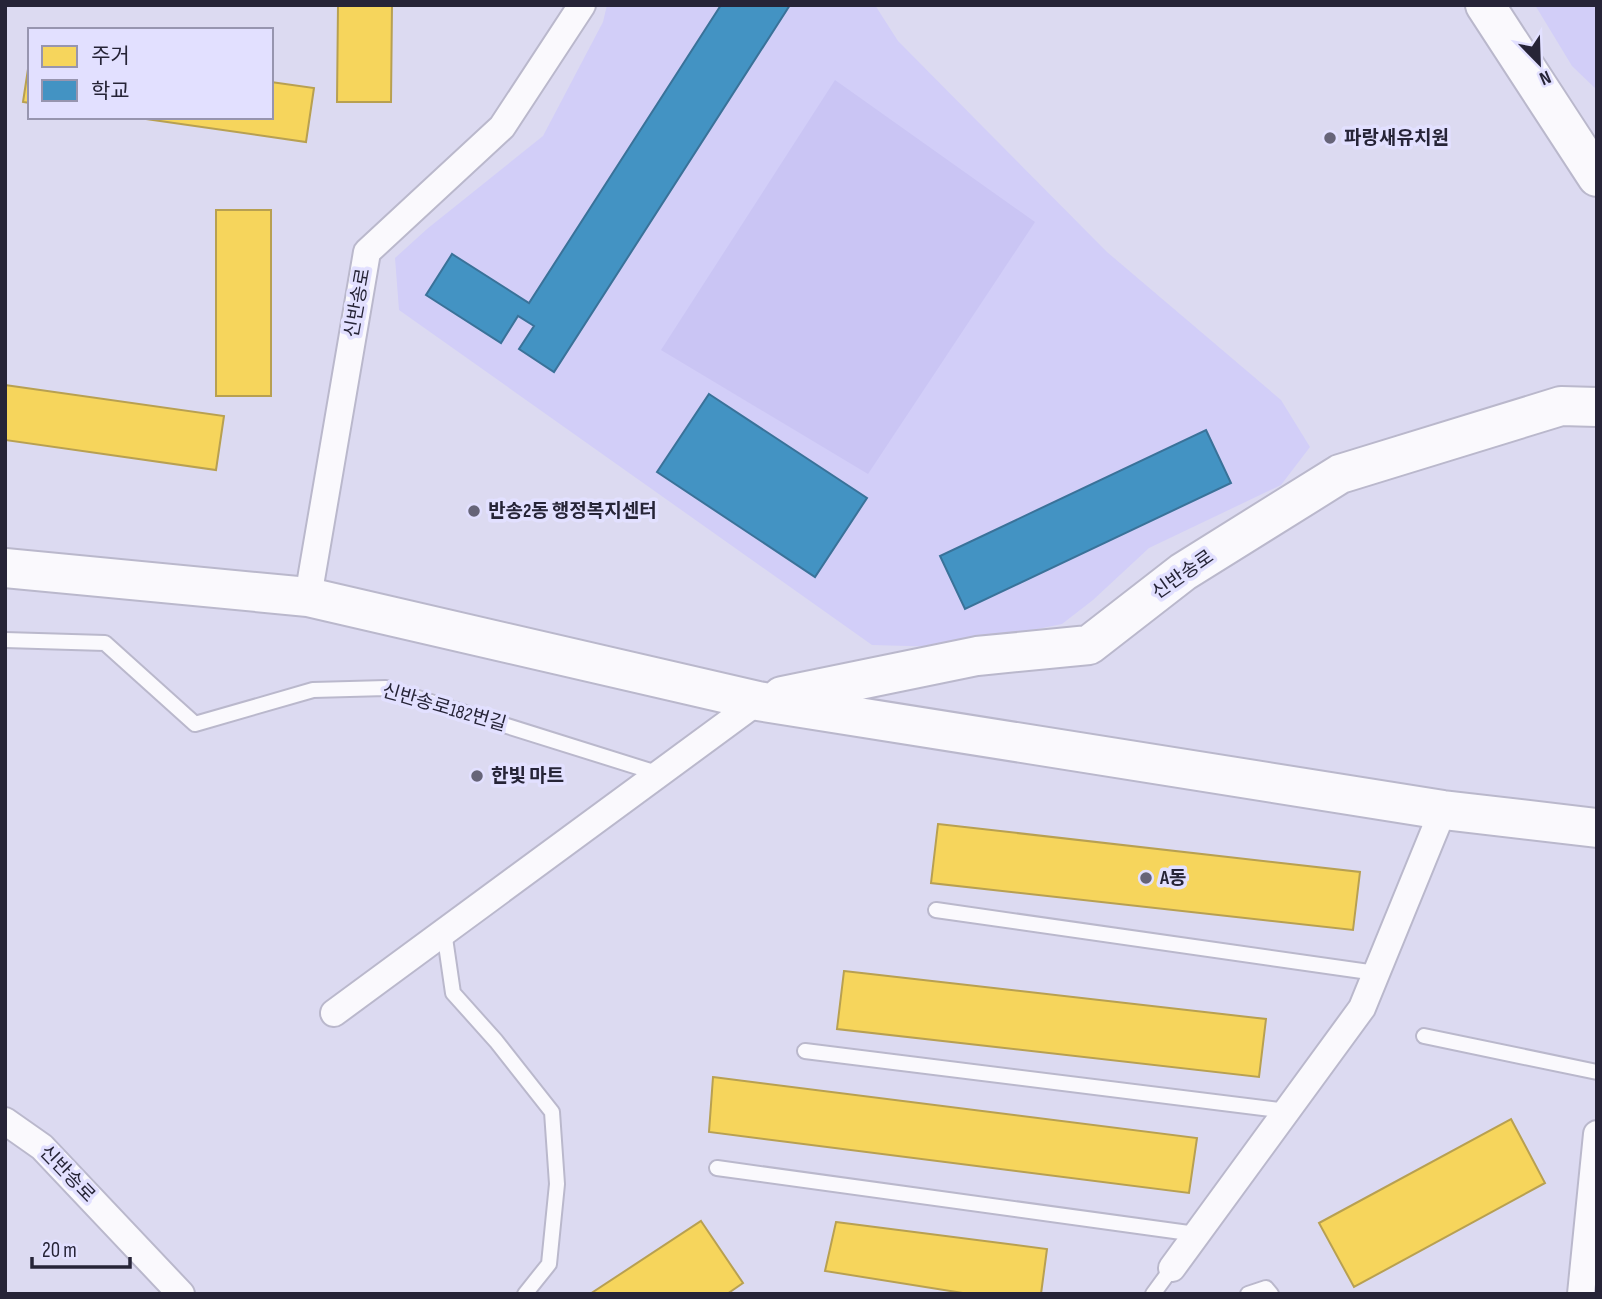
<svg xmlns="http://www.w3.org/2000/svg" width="1602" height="1299" font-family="'Sofia Sans Condensed','Noto Sans KR',sans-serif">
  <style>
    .built { fill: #d2cef8 }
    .green { fill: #cac5f4 }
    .homes { fill: #f6d55c; stroke: #b8a051; stroke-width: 2 }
    .schools { fill: #4393c3; stroke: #3a7299; stroke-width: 2 }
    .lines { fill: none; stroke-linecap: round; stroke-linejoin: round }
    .service-casing { stroke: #bab8cc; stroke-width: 18 }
    .minor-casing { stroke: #bab8cc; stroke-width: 30 }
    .secondary-casing { stroke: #bab8cc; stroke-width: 42 }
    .service { stroke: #faf9fd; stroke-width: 14 }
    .minor { stroke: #faf9fd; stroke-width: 26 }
    .secondary { stroke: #faf9fd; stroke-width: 38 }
    .poi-dot { fill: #666478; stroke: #e2e0ff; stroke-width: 2.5 }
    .labels { text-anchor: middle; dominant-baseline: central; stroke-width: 7; stroke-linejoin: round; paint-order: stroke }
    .poi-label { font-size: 19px; font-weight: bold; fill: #262437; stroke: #e2e0ff; text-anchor: start }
    .street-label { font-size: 19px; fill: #262437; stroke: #e2e0ff }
  </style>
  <rect width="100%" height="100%" fill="#dcdaf1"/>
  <path class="built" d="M 607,5 L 875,5 L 898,41 L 1107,252 L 1281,400 L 1310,447 L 1281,485 L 1149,548 L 1093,600 L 1062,624 L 947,647 L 872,645 L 399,310 L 395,258 L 427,229 L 543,136 L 603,22 Z
    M 1535,5 L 1597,5 L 1597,90 L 1572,66 Z"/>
  <path class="green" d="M 835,80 L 1035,222 L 868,474 L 661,350 Z"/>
  <path class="homes" d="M 338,5 L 392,5 L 391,102 L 337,102 Z
    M 30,56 L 30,103 L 23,102 Z
    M 271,82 L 314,88 L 306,142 L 132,117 L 271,117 Z
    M 216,210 L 271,210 L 271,396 L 216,396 Z
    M 5,385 L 224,416 L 216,470 L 5,440 Z
    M 938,824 L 1360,872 L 1353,930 L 931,883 Z
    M 844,971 L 1266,1019 L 1259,1077 L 837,1029 Z
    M 713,1077 L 1197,1138 L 1189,1193 L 709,1132 Z
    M 1511,1119 L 1545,1183 L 1354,1287 L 1319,1223 Z
    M 701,1221 L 743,1283 L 727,1294 L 590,1294 Z
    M 836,1222 L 1047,1249 L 1041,1294 L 969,1294 L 825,1271 Z"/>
  <path class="schools" d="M 721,5 L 790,5 L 554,372 L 519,349 L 534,326 L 518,316 L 501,343 L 426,295 L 452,254 L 529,303 Z
    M 709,394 L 867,498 L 815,577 L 657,472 Z
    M 1206,430 L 1231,483 L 965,609 L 940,556 Z"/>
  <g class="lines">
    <g class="service-casing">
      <path id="service" d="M 5,640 L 105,643 L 195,724 L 313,690 L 386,688 L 660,774
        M 936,910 L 1376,973
        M 444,931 L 453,993 L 496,1041 L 552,1112 L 557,1184 L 549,1264 L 525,1294
        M 1424,1036 L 1597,1072
        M 805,1051 L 1287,1111
        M 717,1168 L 1196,1234
        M 1153,1294 L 1172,1268
        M 1248,1294 L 1266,1288 L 1271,1294"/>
    </g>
    <g class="minor-casing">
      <path id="minor" d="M 308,597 L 367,252 L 502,127 L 582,5
        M 334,1013 L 758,701
        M 5,1121 L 42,1147 L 181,1294
        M 1172,1268 L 1362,1008 L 1443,810
        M 1581,1294 L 1597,1134"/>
    </g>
    <g class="secondary-casing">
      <path id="secondary" d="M 1485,5 L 1597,177
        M 5,568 L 308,597 L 758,701 L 1443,810 L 1597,828
        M 782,696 L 977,656 L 1089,645 L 1183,572 L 1340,474 L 1561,406 L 1597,407"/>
    </g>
    <use href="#service" class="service"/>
    <use href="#minor" class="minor"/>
    <use href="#secondary" class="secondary"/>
  </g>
  <g class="poi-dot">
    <circle cx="1330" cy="138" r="7"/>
    <circle cx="474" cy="511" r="7"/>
    <circle cx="477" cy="776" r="7"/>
    <circle cx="1146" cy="878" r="7"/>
  </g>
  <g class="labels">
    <g class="poi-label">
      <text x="1344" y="138">파랑새유치원</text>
      <text x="488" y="511">반송2동 행정복지센터</text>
      <text x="491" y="776">한빛 마트</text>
      <text x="1160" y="878">A동</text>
    </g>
    <g class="street-label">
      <text transform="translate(358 303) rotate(-80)">신반송로</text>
      <text transform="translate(1183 575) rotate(-35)">신반송로</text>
      <text transform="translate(444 708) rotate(16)">신반송로182번길</text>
      <text transform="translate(67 1174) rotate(46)">신반송로</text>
    </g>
  </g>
  <rect width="1602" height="1299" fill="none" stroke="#262437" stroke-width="14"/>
  <rect x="28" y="28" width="245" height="91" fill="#e2e0ff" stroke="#9795af" stroke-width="2"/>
  <rect x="42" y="46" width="35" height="21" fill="#f6d55c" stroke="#9795af" stroke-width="2"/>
  <text x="91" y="63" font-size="21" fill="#262437">주거</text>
  <rect x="42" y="80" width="35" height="21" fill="#4393c3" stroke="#9795af" stroke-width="2"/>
  <text x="91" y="98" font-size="21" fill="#262437">학교</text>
  <g transform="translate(1539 63) rotate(157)" stroke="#e2e0ff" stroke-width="5" paint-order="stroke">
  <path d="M0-5L12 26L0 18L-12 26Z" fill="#262437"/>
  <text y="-10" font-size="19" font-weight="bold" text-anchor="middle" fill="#262437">N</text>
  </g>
  <path d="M32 1257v10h98v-10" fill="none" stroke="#262437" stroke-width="3.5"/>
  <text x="42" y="1257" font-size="21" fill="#262437" stroke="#e2e0ff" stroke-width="5" paint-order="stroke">20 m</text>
</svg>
